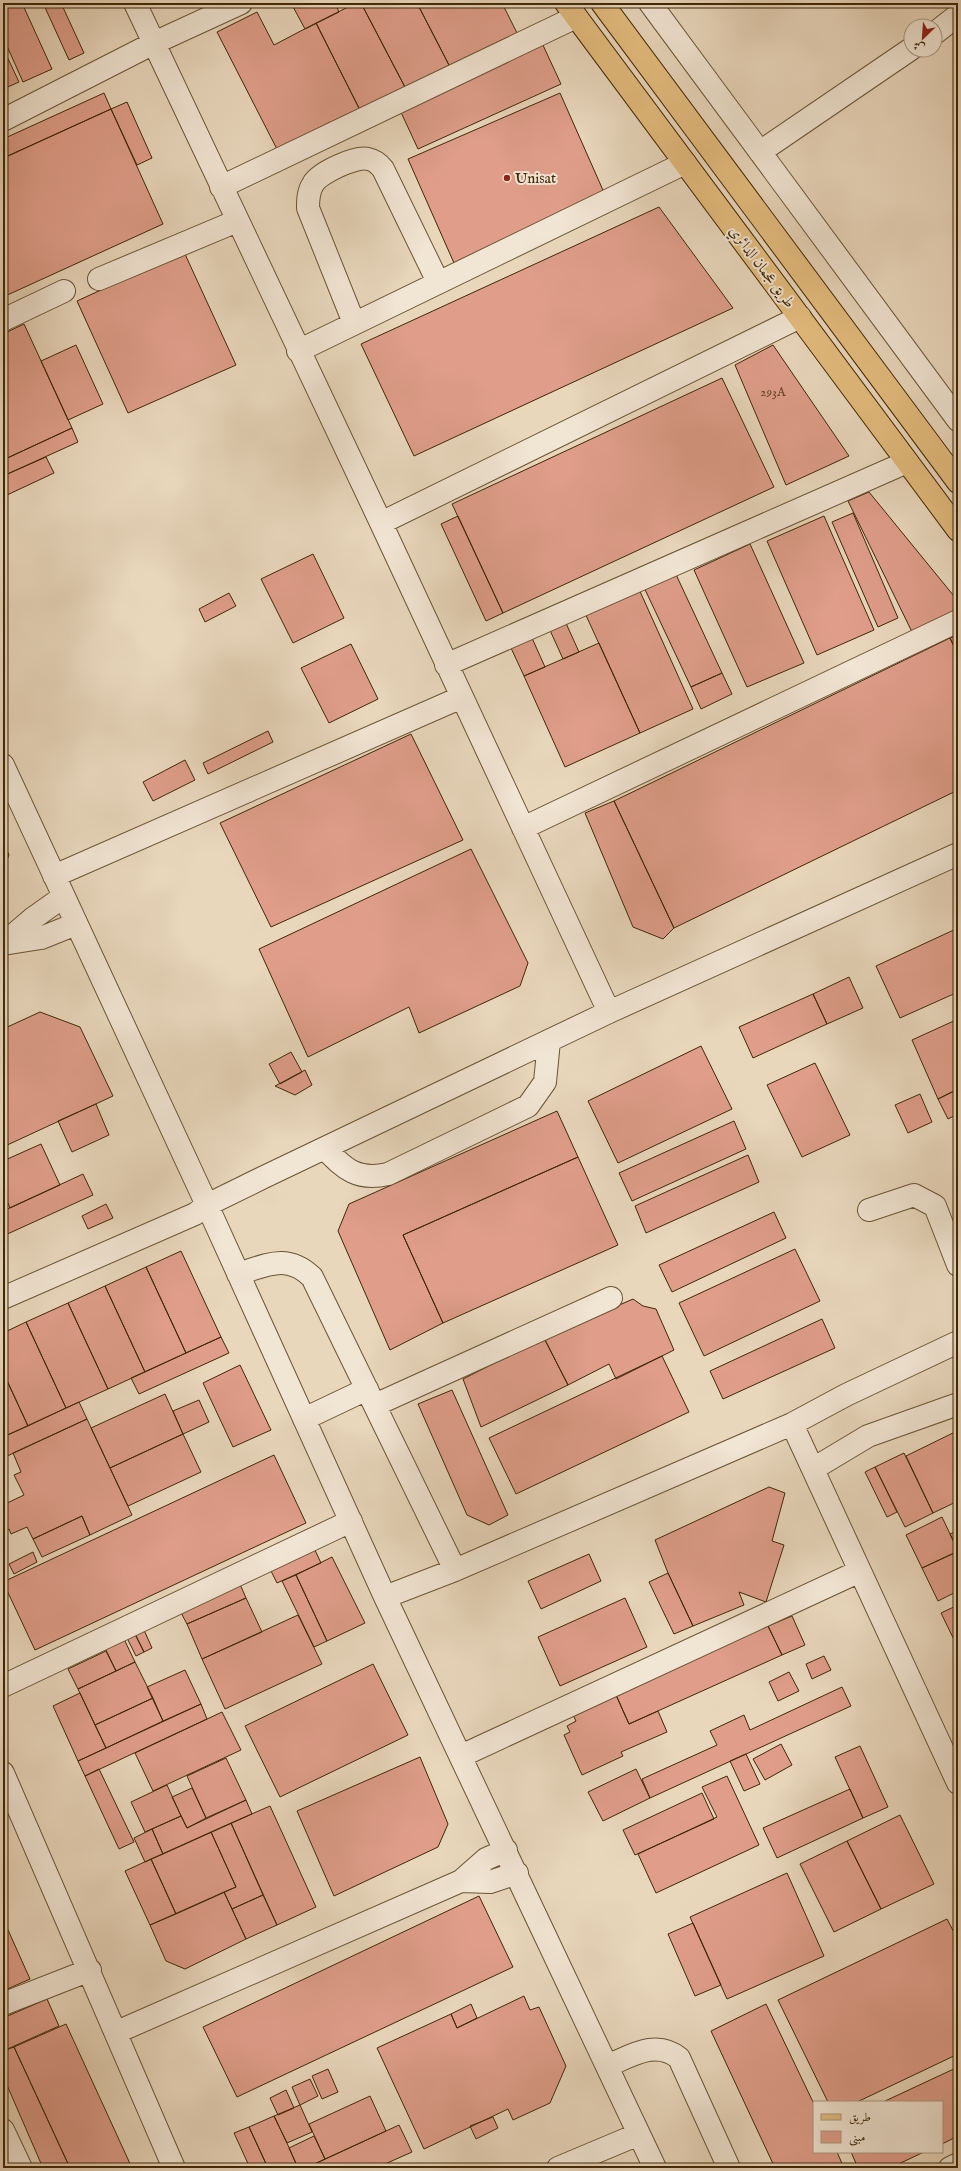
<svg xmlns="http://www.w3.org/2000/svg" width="961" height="2171" font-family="'IM FELL English',Amiri,serif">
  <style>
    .building { fill: #df9d8a; stroke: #3f2806 }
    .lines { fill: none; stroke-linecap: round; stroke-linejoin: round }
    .minor-casing { stroke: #6a5434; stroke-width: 24 }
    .major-casing { stroke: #3f2806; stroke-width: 24 }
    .minor { stroke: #f1e5d3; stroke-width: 22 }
    .major { stroke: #e4bc7e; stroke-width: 22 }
    .poi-dot { fill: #8f2418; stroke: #f1e5d3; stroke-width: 1.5 }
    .labels { text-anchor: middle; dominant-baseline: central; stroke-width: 4; stroke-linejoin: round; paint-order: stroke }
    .number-label { font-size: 13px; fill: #674527 }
    .poi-label { font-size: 15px; fill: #3f2806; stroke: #f1e5d3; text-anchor: start }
    .street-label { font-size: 15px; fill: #3f2806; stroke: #f1e5d3 }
  </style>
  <rect width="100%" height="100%" fill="#e9d7bc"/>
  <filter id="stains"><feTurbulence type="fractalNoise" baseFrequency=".005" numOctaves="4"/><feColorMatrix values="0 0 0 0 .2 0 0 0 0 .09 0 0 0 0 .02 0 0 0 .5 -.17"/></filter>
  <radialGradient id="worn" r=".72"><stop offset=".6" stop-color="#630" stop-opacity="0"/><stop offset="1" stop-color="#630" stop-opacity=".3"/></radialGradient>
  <path class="building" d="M 3,3 L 22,3 L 52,69 L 23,82 L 3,37 Z
    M 43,3 L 61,3 L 84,53 L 69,60 Z
    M 291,3 L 335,3 L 339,12 L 305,29 Z
    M 356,3 L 361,3 L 407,91 L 362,114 L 316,23 Z
    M 361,3 L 417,3 L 451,69 L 407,91 Z
    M 417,3 L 502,3 L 518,35 L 451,69 Z
    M 257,12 L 274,45 L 316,23 L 362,114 L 280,155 L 217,32 Z
    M 542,43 L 561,84 L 418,149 L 399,108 Z
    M 3,48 L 19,82 L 3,89 Z
    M 104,93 L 111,109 L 6,157 L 3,151 L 3,139 Z
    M 560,93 L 606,197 L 454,263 L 408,159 Z
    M 127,102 L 152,158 L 137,165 L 111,109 Z
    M 111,109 L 163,224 L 3,297 L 3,158 Z
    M 659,207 L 733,308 L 414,456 L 361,344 Z
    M 184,252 L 236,365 L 128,413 L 77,301 Z
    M 24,324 L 72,428 L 3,460 L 3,334 Z
    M 76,345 L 103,404 L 68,420 L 41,361 Z
    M 773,345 L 849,456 L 786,485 L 735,365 Z
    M 722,378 L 774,487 L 503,613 L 452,504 Z
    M 72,428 L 78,442 L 3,476 L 3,460 Z
    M 46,457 L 54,473 L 7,495 L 3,486 L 3,476 Z
    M 869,492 L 958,601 L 958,614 L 914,636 L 848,501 Z
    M 853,513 L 898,618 L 878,627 L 832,522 Z
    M 458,516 L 503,613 L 486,621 L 441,524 Z
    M 824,516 L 874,630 L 817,655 L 767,541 Z
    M 750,544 L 804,663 L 747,687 L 694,570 Z
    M 313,554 L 344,618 L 293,643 L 261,579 Z
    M 672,566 L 722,673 L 691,687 L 641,581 Z
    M 638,587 L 693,709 L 640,733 L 584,611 Z
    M 229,593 L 236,606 L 205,622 L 199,609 Z
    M 565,621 L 579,652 L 563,659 L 549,628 Z
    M 958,635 L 958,655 L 950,638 Z
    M 532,638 L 545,667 L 524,676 L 511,648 Z
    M 950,638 L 958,655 L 958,790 L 674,928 L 614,801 Z
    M 599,643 L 640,733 L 565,767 L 524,676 Z
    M 351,644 L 378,699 L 329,723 L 301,668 Z
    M 722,673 L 732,694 L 701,709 L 691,687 Z
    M 268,731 L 273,742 L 208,774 L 203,763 Z
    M 411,734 L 463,840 L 271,927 L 220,823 Z
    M 185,760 L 195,780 L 153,801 L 143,782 Z
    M 614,801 L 674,928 L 663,939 L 633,927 L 585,813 Z
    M 3,841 L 9,855 L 3,870 Z
    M 471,849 L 528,963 L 520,986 L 419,1033 L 409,1007 L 308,1057 L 259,949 Z
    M 958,928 L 958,992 L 900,1018 L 876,966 Z
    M 849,977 L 863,1008 L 827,1024 L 813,994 Z
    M 813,994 L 827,1024 L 753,1058 L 739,1027 Z
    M 40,1012 L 80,1027 L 113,1096 L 3,1147 L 3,1029 Z
    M 958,1019 L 958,1089 L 938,1099 L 912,1040 Z
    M 701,1046 L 732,1109 L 618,1163 L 588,1101 Z
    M 291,1052 L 302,1072 L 280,1084 L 269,1064 Z
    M 815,1063 L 850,1135 L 802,1157 L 767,1085 Z
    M 305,1070 L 312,1085 L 295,1095 L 275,1086 Z
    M 958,1089 L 958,1114 L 948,1119 L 938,1099 Z
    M 920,1094 L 932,1122 L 908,1133 L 895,1105 Z
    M 96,1104 L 109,1135 L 72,1152 L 58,1121 Z
    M 557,1111 L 578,1157 L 403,1235 L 443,1323 L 390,1350 L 338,1231 L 349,1204 Z
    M 734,1121 L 746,1149 L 632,1201 L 619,1173 Z
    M 41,1144 L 60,1185 L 10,1208 L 3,1192 L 3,1161 Z
    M 748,1155 L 759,1182 L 646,1233 L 635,1206 Z
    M 578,1157 L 618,1245 L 443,1323 L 403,1235 Z
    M 83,1174 L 93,1195 L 3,1236 L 3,1211 Z
    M 106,1204 L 113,1218 L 88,1229 L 82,1216 Z
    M 774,1212 L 786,1238 L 672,1292 L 659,1265 Z
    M 795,1249 L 820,1301 L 704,1356 L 679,1303 Z
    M 181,1251 L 221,1337 L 186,1353 L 146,1267 Z
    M 146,1267 L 186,1353 L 145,1372 L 105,1286 Z
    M 105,1286 L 145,1372 L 108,1389 L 68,1303 Z
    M 633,1299 L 643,1306 L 656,1309 L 674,1350 L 616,1379 L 609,1364 L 568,1385 L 544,1338 Z
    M 68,1303 L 108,1389 L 66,1408 L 26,1322 Z
    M 822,1319 L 835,1348 L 723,1399 L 710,1371 Z
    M 26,1322 L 66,1408 L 28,1426 L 3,1372 L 3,1333 Z
    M 221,1337 L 229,1353 L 139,1394 L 131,1378 Z
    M 544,1338 L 568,1385 L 481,1427 L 463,1379 Z
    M 662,1356 L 689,1412 L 516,1494 L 489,1438 Z
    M 240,1365 L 271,1430 L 233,1447 L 203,1383 Z
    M 3,1372 L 28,1426 L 3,1437 Z
    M 452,1390 L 508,1515 L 489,1525 L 467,1515 L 418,1404 Z
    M 165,1394 L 183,1434 L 110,1468 L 91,1428 Z
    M 199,1400 L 209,1422 L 183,1434 L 173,1411 Z
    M 79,1402 L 87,1419 L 3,1458 L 3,1437 Z
    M 87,1419 L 132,1515 L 90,1535 L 82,1516 L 33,1539 L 27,1527 L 11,1534 L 9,1529 L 3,1532 L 3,1505 L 24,1495 L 14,1475 L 21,1472 L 13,1453 Z
    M 957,1431 L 958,1501 L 933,1513 L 906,1456 Z
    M 183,1434 L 201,1472 L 128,1506 L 110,1468 Z
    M 904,1453 L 933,1513 L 905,1527 L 875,1467 Z
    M 274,1455 L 306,1523 L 35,1650 L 3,1582 Z
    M 875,1467 L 897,1512 L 887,1517 L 865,1472 Z
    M 769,1487 L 785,1493 L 772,1541 L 784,1545 L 766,1602 L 739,1592 L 744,1605 L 693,1626 L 668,1573 L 655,1540 Z
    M 82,1516 L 90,1535 L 42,1557 L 33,1539 Z
    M 942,1517 L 958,1551 L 922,1568 L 906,1535 Z
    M 958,1530 L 958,1548 L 957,1548 L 950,1534 Z
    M 314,1548 L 321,1563 L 277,1583 L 270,1569 Z
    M 33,1552 L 37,1562 L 14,1574 L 9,1564 Z
    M 957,1552 L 958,1591 L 938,1601 L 922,1568 Z
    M 589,1554 L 601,1581 L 541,1609 L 528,1581 Z
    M 332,1557 L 365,1623 L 327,1641 L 296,1575 Z
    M 668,1573 L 693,1626 L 674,1634 L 649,1582 Z
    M 296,1575 L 327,1641 L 314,1647 L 282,1581 Z
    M 239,1582 L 246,1598 L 187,1624 L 179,1609 Z
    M 246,1598 L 262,1632 L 202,1659 L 187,1624 Z
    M 625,1598 L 647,1647 L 560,1686 L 538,1637 Z
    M 958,1605 L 958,1648 L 941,1613 Z
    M 298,1615 L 322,1664 L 225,1709 L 202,1659 Z
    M 792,1616 L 805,1645 L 782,1655 L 768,1626 Z
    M 768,1626 L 782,1655 L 629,1724 L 616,1695 Z
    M 144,1630 L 152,1648 L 144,1652 L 135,1634 Z
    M 135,1634 L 144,1652 L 136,1656 L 127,1638 Z
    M 123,1637 L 135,1662 L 116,1671 L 104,1646 Z
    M 106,1651 L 116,1671 L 78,1689 L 68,1669 Z
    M 824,1656 L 831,1670 L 812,1679 L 806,1664 Z
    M 135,1662 L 153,1698 L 95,1725 L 78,1689 Z
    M 373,1664 L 408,1735 L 280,1797 L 245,1726 Z
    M 185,1670 L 201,1704 L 163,1721 L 147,1687 Z
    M 789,1672 L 799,1691 L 778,1701 L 769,1682 Z
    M 842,1687 L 851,1706 L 650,1798 L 642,1779 L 717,1745 L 710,1731 L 744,1715 L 750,1730 Z
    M 80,1693 L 106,1748 L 78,1761 L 53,1706 Z
    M 616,1695 L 629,1724 L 658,1711 L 667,1732 L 621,1752 L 623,1756 L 582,1775 L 564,1735 L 570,1732 L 567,1726 L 576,1721 L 573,1715 Z
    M 153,1698 L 163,1721 L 106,1748 L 95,1725 Z
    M 201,1704 L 207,1719 L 85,1776 L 78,1761 Z
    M 222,1712 L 241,1750 L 153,1791 L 135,1753 Z
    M 781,1744 L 792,1765 L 765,1780 L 753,1759 Z
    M 860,1746 L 888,1807 L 863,1818 L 835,1757 Z
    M 746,1754 L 760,1784 L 744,1791 L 730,1761 Z
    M 420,1757 L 448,1824 L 438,1847 L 334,1896 L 297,1811 Z
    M 226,1758 L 246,1800 L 206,1818 L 187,1776 Z
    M 99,1769 L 134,1842 L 119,1849 L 85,1776 Z
    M 636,1769 L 650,1798 L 603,1821 L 588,1792 Z
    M 727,1776 L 759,1845 L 656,1893 L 638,1854 L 717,1817 L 702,1787 Z
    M 167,1785 L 181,1816 L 145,1832 L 131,1802 Z
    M 192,1788 L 206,1818 L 187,1828 L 172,1797 Z
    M 850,1789 L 863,1818 L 777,1858 L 763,1828 Z
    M 702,1793 L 714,1819 L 635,1855 L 623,1830 Z
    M 246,1800 L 252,1814 L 163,1854 L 152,1829 L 181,1816 L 187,1828 Z
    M 270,1806 L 316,1907 L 277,1925 L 231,1823 Z
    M 900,1815 L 934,1884 L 881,1909 L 847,1841 Z
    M 231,1823 L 263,1895 L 232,1909 L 224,1892 L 236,1887 L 211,1832 Z
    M 152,1829 L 163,1854 L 145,1862 L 134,1838 Z
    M 211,1832 L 236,1887 L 176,1914 L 151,1859 Z
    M 847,1841 L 881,1909 L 834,1932 L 800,1864 Z
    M 151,1859 L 176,1914 L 150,1925 L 125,1871 Z
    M 787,1873 L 824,1956 L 727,1999 L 690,1917 Z
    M 224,1892 L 246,1939 L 185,1969 L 166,1961 L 150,1925 Z
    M 263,1895 L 277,1925 L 246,1939 L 232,1909 Z
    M 479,1896 L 513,1967 L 237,2097 L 203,2027 Z
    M 947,1919 L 958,1940 L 958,2054 L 857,2102 L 828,2102 L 778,2000 Z
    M 4,1921 L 30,1979 L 3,1991 L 3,1922 Z
    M 693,1923 L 721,1985 L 695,1996 L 668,1934 Z
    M 524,1996 L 530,2010 L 539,2007 L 566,2066 L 550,2103 L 513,2120 L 508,2109 L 424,2149 L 377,2048 L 451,2014 L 457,2028 Z
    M 47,1999 L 59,2026 L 3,2051 L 3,2018 Z
    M 471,2004 L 477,2018 L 457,2028 L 451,2014 Z
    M 766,2004 L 814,2104 L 814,2152 L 837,2152 L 844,2168 L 775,2168 L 711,2031 Z
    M 66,2024 L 132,2168 L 70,2168 L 14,2047 Z
    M 14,2047 L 70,2168 L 43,2168 L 3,2076 L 3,2051 Z
    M 958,2067 L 958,2136 L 942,2144 L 942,2102 L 883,2102 Z
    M 328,2069 L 338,2092 L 322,2099 L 312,2076 Z
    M 310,2079 L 318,2096 L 300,2105 L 292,2087 Z
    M 286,2090 L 294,2108 L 278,2115 L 270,2098 Z
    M 370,2096 L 386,2131 L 325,2159 L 309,2124 Z
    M 300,2105 L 312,2132 L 287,2143 L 274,2116 Z
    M 274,2116 L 287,2143 L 298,2168 L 268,2168 L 249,2127 Z
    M 493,2117 L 498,2128 L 476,2139 L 470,2126 Z
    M 399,2125 L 412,2152 L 376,2168 L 306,2168 Z
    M 249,2127 L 268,2168 L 250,2168 L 234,2133 Z
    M 314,2136 L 325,2159 L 306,2168 L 298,2168 L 289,2148 Z
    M 851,2152 L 924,2152 L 890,2168 L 858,2168 Z"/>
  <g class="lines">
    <g class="minor-casing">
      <path id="minor" d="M 135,3 L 381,523 L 609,1012
        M 650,3 L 958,420
        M 935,33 L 958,15
        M 3,120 L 154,43 L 241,3
        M 760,152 L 911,49
        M 221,187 L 576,17
        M 99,279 L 237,221
        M 3,320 L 64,291
        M 354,323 L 308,208 C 308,200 308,192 313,184 C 319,173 355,156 368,159 C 374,160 379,164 383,169 L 438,282
        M 298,351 L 685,163
        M 381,523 L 800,317
        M 446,665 L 907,462
        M 3,765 L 207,1205 L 385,1597 L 655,2168
        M 523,828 L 958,621
        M 54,876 L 462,697
        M 3,944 L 41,938 L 76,924
        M 3,944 L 32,919 L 63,897
        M 325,1149 C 345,1169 357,1181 388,1174 L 528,1106 L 545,1082 L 549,1041
        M 869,1210 L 914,1195 L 935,1206 L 958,1265
        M 238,1274 C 267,1265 287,1253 312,1277 L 455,1570
        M 3,1298 L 195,1214 L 207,1205 L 264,1177 L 609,1012 L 958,854
        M 375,1405 L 611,1298
        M 304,1419 L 367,1389
        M 792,1424 L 958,1783
        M 813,1469 L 868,1436 L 958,1404
        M 385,1597 L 455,1570 L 792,1424 L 846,1395 L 958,1342
        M 3,1686 L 351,1521
        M 461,1756 L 860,1571
        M 3,1773 L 174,2168
        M 461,1881 L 490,1882 L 517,1873
        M 3,2004 L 90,1970
        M 117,2032 L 461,1881 L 486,1859 L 506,1850
        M 607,2066 C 631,2056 656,2039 679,2058 L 729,2168
        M 3,2130 L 21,2168
        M 558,2168 L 639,2134
        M 950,2168 L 958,2164"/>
    </g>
    <g class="major-casing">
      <path id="major" d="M 566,3 L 958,530
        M 602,3 L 958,482"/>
    </g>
    <use href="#minor" class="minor"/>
    <use href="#major" class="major"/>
  </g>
  <circle class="poi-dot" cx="507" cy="178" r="4"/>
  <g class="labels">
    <g class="number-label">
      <text x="773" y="392">293A</text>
    </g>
    <g class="poi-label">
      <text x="515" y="178">Unisat</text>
    </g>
    <g class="street-label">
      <text transform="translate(762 267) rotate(53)">طريق عجمان الدائري</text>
    </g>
  </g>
  <rect width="961" height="2171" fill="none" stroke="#e9d7bc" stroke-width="16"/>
  <rect x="4" y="4" width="953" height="2163" fill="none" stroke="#3f2806" stroke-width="2"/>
  <rect x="8" y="8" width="945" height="2155" fill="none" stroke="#3f2806"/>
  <rect x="813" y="2101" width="130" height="52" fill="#f1e5d3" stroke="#aa9981"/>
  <rect x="821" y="2114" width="20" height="6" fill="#e4bc7e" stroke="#aa9981"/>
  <text x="849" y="2121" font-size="12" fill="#3f2806">طريق</text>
  <rect x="821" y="2131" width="20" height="12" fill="#df9d8a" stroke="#aa9981"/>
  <text x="849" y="2141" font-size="12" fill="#3f2806">مبنى</text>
  <g transform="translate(923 38) rotate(205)"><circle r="19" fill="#f1e5d3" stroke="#aa9981"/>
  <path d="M0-3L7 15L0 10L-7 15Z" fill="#8f2418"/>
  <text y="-6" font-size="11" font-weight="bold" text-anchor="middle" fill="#3f2806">ش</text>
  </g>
  <rect width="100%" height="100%" filter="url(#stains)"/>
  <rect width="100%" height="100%" fill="url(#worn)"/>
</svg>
